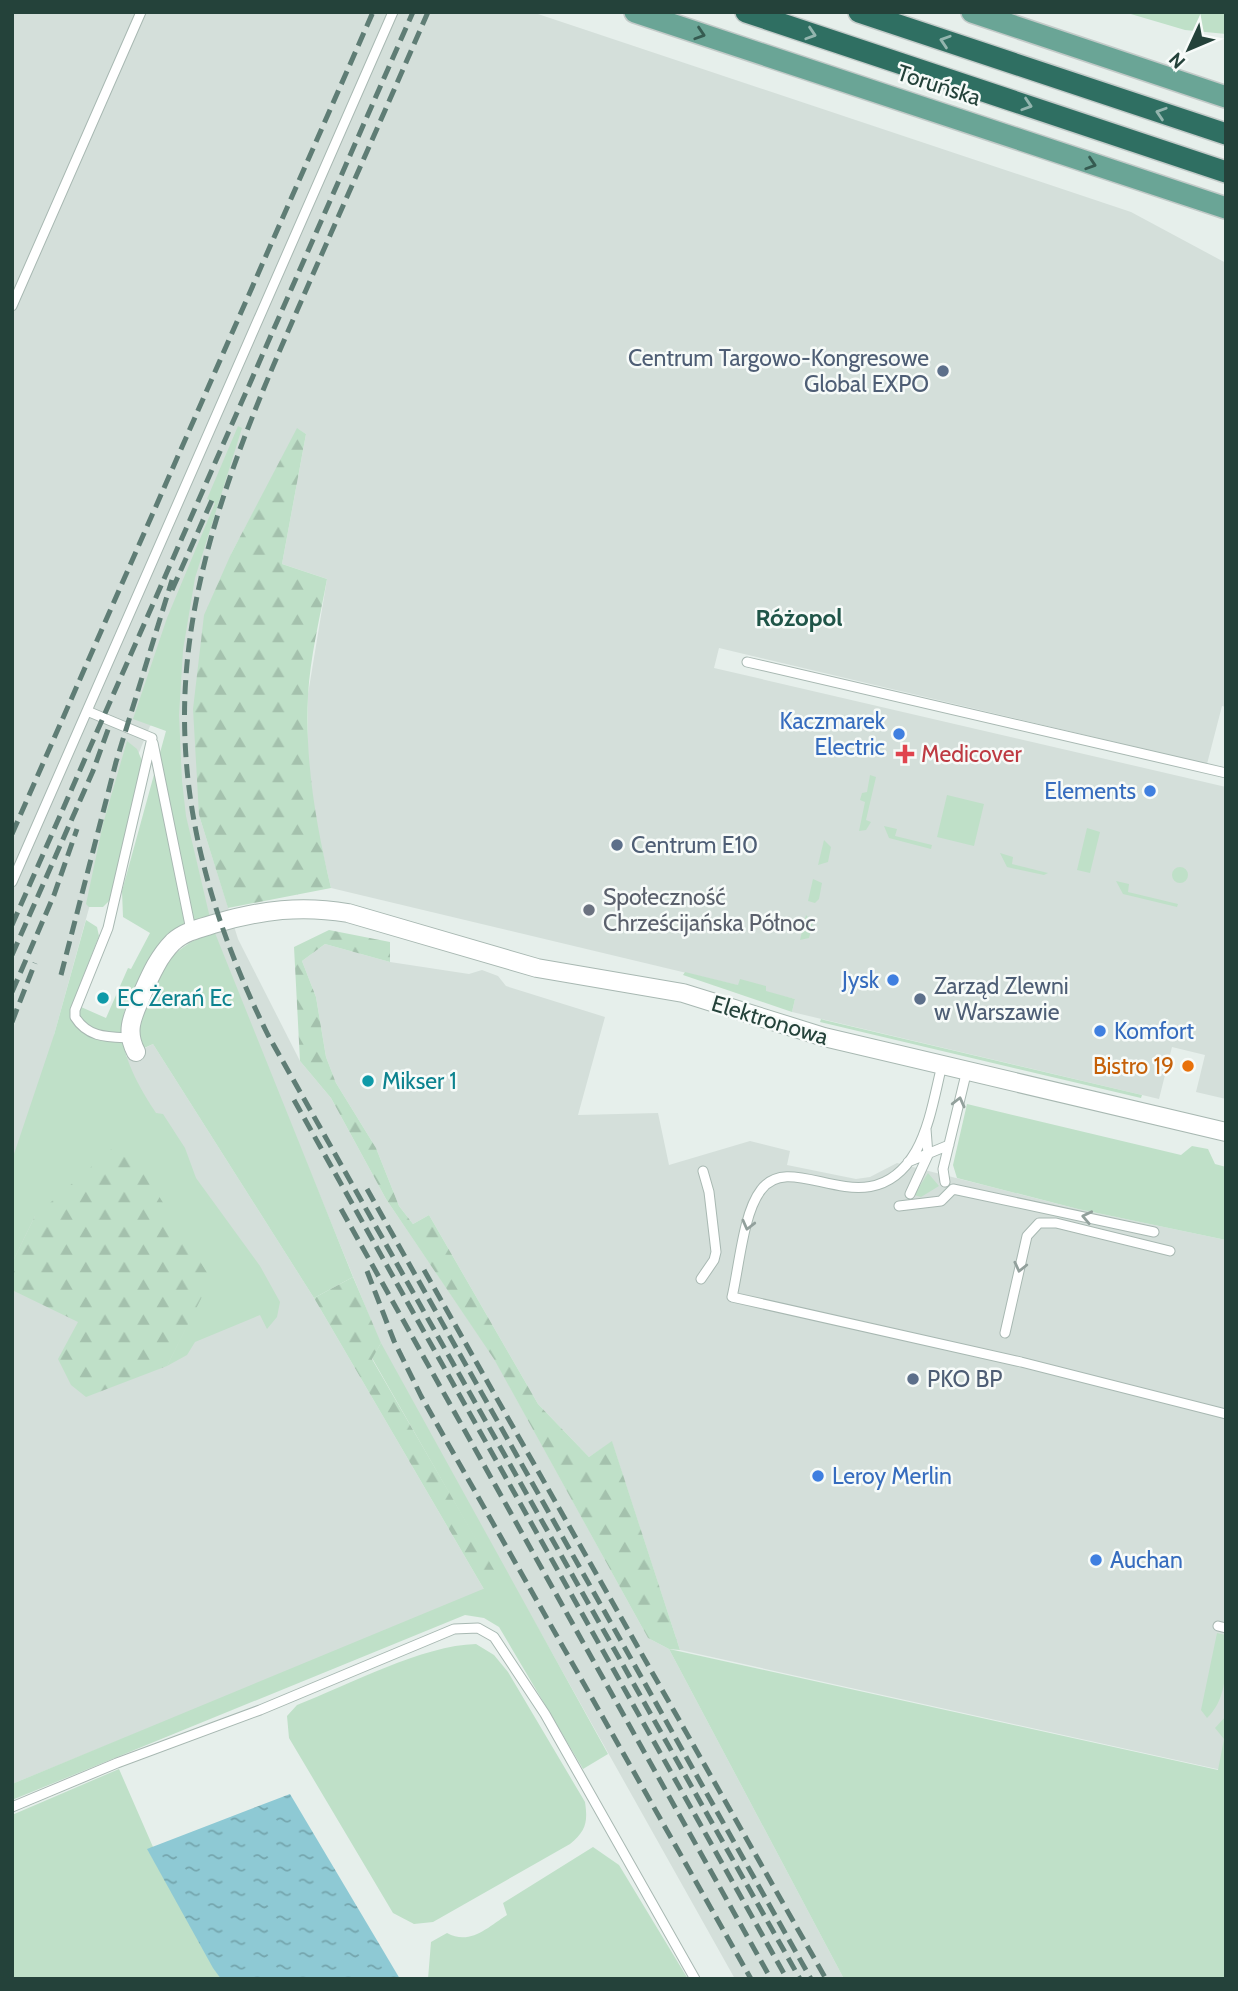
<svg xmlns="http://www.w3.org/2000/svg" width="1238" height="1991" font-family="Cabin,sans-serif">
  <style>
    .built { fill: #d4dfda }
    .green { fill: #bfe0c8 }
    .forest { fill: url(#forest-firs) }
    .water { fill: url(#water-ripples) }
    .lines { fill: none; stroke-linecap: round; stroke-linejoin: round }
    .service-casing { stroke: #a8b8b2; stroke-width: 11 }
    .minor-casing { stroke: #a8b8b2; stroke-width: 20 }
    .primary-casing { stroke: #c2cac8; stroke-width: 24 }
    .motorway-casing { stroke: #c2cac8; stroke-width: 24 }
    .service { stroke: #fff; stroke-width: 9 }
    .minor { stroke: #fff; stroke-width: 18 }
    .primary { stroke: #6aa596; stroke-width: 21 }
    .motorway { stroke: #2f6f62; stroke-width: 21 }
    .rail { stroke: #5f7d75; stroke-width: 5; stroke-dasharray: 14 7; stroke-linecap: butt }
    .oneway { stroke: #365b51 }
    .oneway2 { stroke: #93b5ae }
    .oneway3 { stroke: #92a09c }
    .service-dot { fill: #5c6f8a; stroke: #f7fbf9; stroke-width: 2.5 }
    .shop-dot { fill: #3f7fe0; stroke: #f7fbf9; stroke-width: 2.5 }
    .health-dot { fill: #e0444e; stroke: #f7fbf9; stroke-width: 2.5 }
    .worship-dot { fill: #6b7280; stroke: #f7fbf9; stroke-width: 2.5 }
    .culture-dot { fill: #0f9aa8; stroke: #f7fbf9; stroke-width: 2.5 }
    .food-dot { fill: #e8710a; stroke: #f7fbf9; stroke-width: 2.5 }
    .labels { text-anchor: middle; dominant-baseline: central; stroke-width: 5; stroke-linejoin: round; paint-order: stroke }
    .street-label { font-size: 23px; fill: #24423a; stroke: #f7fbf9 }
    .service-label { font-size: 23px; fill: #4e5e75; stroke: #f7fbf9; text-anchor: start }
    .shop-label { font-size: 23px; fill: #366cbe; stroke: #f7fbf9; text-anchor: end }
    .health-label { font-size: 23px; fill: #be3a42; stroke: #f7fbf9; text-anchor: start }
    .worship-label { font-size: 23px; fill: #5b616d; stroke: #f7fbf9; text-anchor: start }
    .culture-label { font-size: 23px; fill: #0d838f; stroke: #f7fbf9; text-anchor: start }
    .food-label { font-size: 23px; fill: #c56008; stroke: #f7fbf9; text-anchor: end }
    .neighbourhood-label { font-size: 24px; font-weight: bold; fill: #1f5548; stroke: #f7fbf9 }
  </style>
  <defs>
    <pattern id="forest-firs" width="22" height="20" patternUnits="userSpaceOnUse" patternTransform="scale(1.75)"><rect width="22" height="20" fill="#bfe0c8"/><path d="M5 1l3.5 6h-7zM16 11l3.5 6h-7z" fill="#a4c1ad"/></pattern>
    <pattern id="water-ripples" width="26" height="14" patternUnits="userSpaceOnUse" patternTransform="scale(1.75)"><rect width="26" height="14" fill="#8ec9d4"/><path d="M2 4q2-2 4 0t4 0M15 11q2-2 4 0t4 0" fill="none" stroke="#74a5ad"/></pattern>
  </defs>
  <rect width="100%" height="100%" fill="#e6efeb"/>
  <path class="built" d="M 12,12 L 532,12 L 1131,212 L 1226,263 L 1226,707 L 1222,706 L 1207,764 L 719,648 L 714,668 L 1226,787 L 1226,1099 L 1196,1092 L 1205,1055 L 1172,1047 L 1159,1099 L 792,1012 L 795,999 L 331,888 L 315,820 L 308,761 L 308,694 L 327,579 L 282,564 L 306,434 L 298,429 L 231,554 L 199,815 L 238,939 L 300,1061 L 331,1098 L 386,1199 L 494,1358 L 648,1638 L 669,1649 L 844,1979 L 735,1979 L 386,1357 L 215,939 L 180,815 L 174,714 L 150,726 L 118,803 L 54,1035 L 123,1059 L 153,1044 L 314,1298 L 485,1591 L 12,1784 Z
    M 325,944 L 390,962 L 469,974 L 482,970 L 498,976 L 506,986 L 605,1017 L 578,1115 L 658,1113 L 669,1165 L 750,1141 L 790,1151 L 787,1165 L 856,1179 L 870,1177 L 897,1163 L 1078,1209 L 1226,1240 L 1226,1771 L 680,1650 L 612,1442 L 589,1457 L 538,1404 L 429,1215 L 413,1224 L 399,1206 L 376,1148 L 336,1083 L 326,1057 L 316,997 L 302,961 Z"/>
  <path class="green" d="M 1124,12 L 1226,12 L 1226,34 L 1185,30 Z
    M 238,426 L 242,428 L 195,578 L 183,650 L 179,715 L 182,781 L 186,816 L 210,918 C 132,988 87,1009 156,1113 L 163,1114 L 185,1148 L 196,1178 L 260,1266 L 280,1302 L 277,1317 L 267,1329 L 260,1315 L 195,1342 L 187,1355 L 167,1366 L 210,1279 L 35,1216 L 12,1263 L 12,1160 L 54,1035 L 86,920 L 97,927 L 99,936 L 71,1008 L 77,1011 L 81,1007 L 106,1018 L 128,968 L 131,969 L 150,933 L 123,917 L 122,891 L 166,731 L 133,719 L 167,618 L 215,503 L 207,499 Z
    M 127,741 L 137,749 L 143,763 L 111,899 L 103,907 L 89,907 L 86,904 L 103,824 Z
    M 870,775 L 876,777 L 866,820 L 871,822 L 866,830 L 859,831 L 865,802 L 860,800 L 862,793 L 867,792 Z
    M 947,795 L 984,804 L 974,846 L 937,837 Z
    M 884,826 L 897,829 L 895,836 L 932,845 L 931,849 L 889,838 Z
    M 1087,828 L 1100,832 L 1090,873 L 1077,870 Z
    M 824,840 L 831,847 L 828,862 L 818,865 Z
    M 1000,853 L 1013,857 L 1012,864 L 1048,873 L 1044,875 L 1007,867 Z
    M1172 875a8 8 0 1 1 16 0a8 8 0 1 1-16 0Z
    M 813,879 L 822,883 L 819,899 L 815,903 L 808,901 Z
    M 1116,881 L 1129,884 L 1128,892 L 1178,904 L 1177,907 L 1123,894 Z
    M 806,915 L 813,923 L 809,938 L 800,940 Z
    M 215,933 L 353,1277 L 314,1298 L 153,1044 L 142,1049 L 136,1029 C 154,984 163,946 215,933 Z
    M 685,972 L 738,985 L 740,979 L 766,986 L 766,991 L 795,999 L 792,1012 L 683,975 Z
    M 821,1019 L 824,1020 L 1142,1095 L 1141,1098 L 820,1022 Z
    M 967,1104 L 1181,1155 L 1192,1146 L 1208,1149 L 1215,1164 L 1226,1167 L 1226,1240 L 1078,1209 L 957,1178 L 953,1165 Z
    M 928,1173 L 939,1186 L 921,1197 L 914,1195 Z
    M 381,1343 L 608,1754 L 583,1769 L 499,1627 L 484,1618 L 465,1615 L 12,1800 L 12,1784 L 500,1582 L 372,1358 Z
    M 1217,1633 L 1226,1635 C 1226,1663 1229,1697 1207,1718 L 1201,1710 Z
    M 476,1644 L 494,1655 L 508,1672 L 585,1802 C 588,1822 586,1831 570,1844 L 433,1922 L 414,1924 L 393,1913 L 289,1738 L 287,1716 L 297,1705 C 348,1685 423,1645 476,1644 Z
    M 669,1649 L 1218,1770 L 1224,1739 L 1215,1728 L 1226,1716 L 1226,1979 L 844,1979 Z
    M 119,1769 L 153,1847 L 148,1850 L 221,1979 L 12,1979 L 12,1815 Z
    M 593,1847 L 619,1865 L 688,1979 L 428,1979 L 431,1942 L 447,1933 C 470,1946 488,1927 507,1915 L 503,1903 Z"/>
  <path class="forest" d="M 297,428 L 306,434 L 282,564 L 327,579 C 320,617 310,658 308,696 C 305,763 316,824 331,888 L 228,908 L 199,815 L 193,709 L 204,615 L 231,554 Z
    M 329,930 L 390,942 L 390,962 L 325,944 L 302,961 L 316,997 L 326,1057 L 336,1083 L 376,1148 L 399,1206 L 413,1224 L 429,1215 L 538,1404 L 589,1457 L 612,1441 L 680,1650 L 669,1649 L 648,1638 L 494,1359 L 386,1199 L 331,1098 L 300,1061 L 294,947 Z
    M 123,1139 L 211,1279 L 167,1366 L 86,1397 L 71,1385 L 58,1359 L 78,1322 L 12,1290 L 12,1263 L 35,1216 Z
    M 353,1277 L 381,1343 L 372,1359 L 501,1582 L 485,1591 L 314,1298 Z"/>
  <path class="water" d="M 290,1794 L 400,1979 L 221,1979 L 213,1968 L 147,1849 Z"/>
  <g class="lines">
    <g class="service-casing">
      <path id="service" d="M 12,306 L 141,12
        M 747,662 L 1226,773
        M 87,711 L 152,738
        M 153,743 L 191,930
        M 12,882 L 393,12
        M 130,1038 C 108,1037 88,1038 75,1017 L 75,1010 L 108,928 L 152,738
        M 942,1065 C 935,1093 930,1126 916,1151 C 869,1232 793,1146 761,1190 C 743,1213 739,1268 732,1297 L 1021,1362 L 1226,1414
        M 908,1162 L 949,1145
        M 945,1182 L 943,1169 L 967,1070
        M 910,1194 L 928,1155 L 926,1129
        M 899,1206 L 941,1201 L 953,1189 L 1154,1232
        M 701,1279 L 714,1260 L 716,1252 L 709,1192 L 703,1171
        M 1005,1333 L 1027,1236 L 1039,1223 L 1056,1223 L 1170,1251
        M 1218,1626 L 1226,1628
        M 12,1807 L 117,1763 L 260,1710 L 454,1629 L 478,1628 L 494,1637 L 545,1714 L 695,1979"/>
    </g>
    <g class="minor-casing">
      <path id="minor" d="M 136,1052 C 124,1029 134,1014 143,992 C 151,974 159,956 173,942 C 185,931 201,928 217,923 C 262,910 301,905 348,913 L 537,968 L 683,993 L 824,1037 L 1226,1132"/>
    </g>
    <g class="primary-casing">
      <path id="primary" d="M 635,12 L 1226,208
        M 972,12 L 1226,97"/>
    </g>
    <g class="motorway-casing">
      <path id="motorway" d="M 746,12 L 1226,172
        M 859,12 L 1226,134"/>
    </g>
    <use href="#service" class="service"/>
    <use href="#minor" class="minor"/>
    <use href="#primary" class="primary"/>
    <use href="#motorway" class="motorway"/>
    <path class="rail" d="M 428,12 C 389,102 349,192 310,281 C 247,425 178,578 185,739 C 189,843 222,942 268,1035 L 800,1979
      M 172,590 L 212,500
      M 12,834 L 373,12
      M 12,925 L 413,12
      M 12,955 L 93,771 L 109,727
      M 61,975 L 116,762 L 172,580
      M 12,992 L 54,895 L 77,829
      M 12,1022 L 35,963
      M 294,1100 L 787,1979
      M 367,1189 L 811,1979
      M 341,1209 L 771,1979
      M 424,1270 L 826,1979
      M 367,1271 L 394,1341 L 421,1396 L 751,1979"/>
  </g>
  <defs><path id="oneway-chevron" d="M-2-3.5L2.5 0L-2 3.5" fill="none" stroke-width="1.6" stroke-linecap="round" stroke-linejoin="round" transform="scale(1.75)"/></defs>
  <g class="oneway">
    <use href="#oneway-chevron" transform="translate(700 34) rotate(18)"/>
    <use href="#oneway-chevron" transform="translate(1091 164) rotate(18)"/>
  </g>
  <g class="oneway2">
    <use href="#oneway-chevron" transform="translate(811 34) rotate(18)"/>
    <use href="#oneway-chevron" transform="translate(945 41) rotate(-162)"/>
    <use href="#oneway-chevron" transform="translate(1027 105) rotate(18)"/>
    <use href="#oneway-chevron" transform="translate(1161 113) rotate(-162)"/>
  </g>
  <g class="oneway3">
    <use href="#oneway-chevron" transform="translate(959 1102) rotate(-76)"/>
    <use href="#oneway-chevron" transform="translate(1087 1217) rotate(-168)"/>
    <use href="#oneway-chevron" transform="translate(748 1225) rotate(104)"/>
    <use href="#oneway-chevron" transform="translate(1020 1267) rotate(103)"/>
  </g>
  <g class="service-dot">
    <circle cx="943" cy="371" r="7"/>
    <circle cx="617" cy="845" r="7"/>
    <circle cx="920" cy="999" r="7"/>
    <circle cx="913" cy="1379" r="7"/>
  </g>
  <g class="shop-dot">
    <circle cx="899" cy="734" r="7"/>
    <circle cx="1150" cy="791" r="7"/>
    <circle cx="893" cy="980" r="7"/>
    <circle cx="1100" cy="1031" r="7"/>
    <circle cx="818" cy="1476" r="7"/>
    <circle cx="1096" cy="1560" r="7"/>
  </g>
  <path class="health-dot" d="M901.5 743.5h7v7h7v7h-7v7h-7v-7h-7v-7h7z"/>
  <circle class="worship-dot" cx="589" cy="910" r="7"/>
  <g class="culture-dot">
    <circle cx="103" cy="998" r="7"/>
    <circle cx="368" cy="1081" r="7"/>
  </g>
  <circle class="food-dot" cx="1188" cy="1066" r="7"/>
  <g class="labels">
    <g class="street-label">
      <text transform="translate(939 85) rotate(18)">Toruńska</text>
      <text transform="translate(770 1020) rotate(17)">Elektronowa</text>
    </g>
    <g class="service-label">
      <text x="929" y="358" text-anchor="end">Centrum Targowo-Kongresowe<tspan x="929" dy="26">Global EXPO</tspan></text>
      <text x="631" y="845">Centrum E10</text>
      <text x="934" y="986">Zarząd Zlewni<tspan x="934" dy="26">w Warszawie</tspan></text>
      <text x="927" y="1379">PKO BP</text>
    </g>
    <g class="shop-label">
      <text x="885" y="721">Kaczmarek<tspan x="885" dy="26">Electric</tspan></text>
      <text x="1136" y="791">Elements</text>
      <text x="879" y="980">Jysk</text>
      <text x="1114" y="1031" text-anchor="start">Komfort</text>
      <text x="832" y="1476" text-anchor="start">Leroy Merlin</text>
      <text x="1110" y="1560" text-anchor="start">Auchan</text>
    </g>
    <g class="health-label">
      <text x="921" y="754">Medicover</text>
    </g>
    <g class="worship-label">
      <text x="603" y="897">Społeczność<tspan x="603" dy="26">Chrześcijańska Północ</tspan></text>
    </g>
    <g class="culture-label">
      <text x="117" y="998">EC Żerań Ec</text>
      <text x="382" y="1081">Mikser 1</text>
    </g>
    <g class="food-label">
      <text x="1174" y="1066">Bistro 19</text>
    </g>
    <g class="neighbourhood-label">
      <text x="799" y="617">Różopol</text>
    </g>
  </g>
  <rect width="1238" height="1991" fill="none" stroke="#24423a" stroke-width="28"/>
  <g transform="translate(1189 49) rotate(226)" stroke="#f7fbf9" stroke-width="5" paint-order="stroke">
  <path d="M0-5L12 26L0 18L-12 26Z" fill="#24423a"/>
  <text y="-10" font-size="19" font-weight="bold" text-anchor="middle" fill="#24423a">N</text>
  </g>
</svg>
